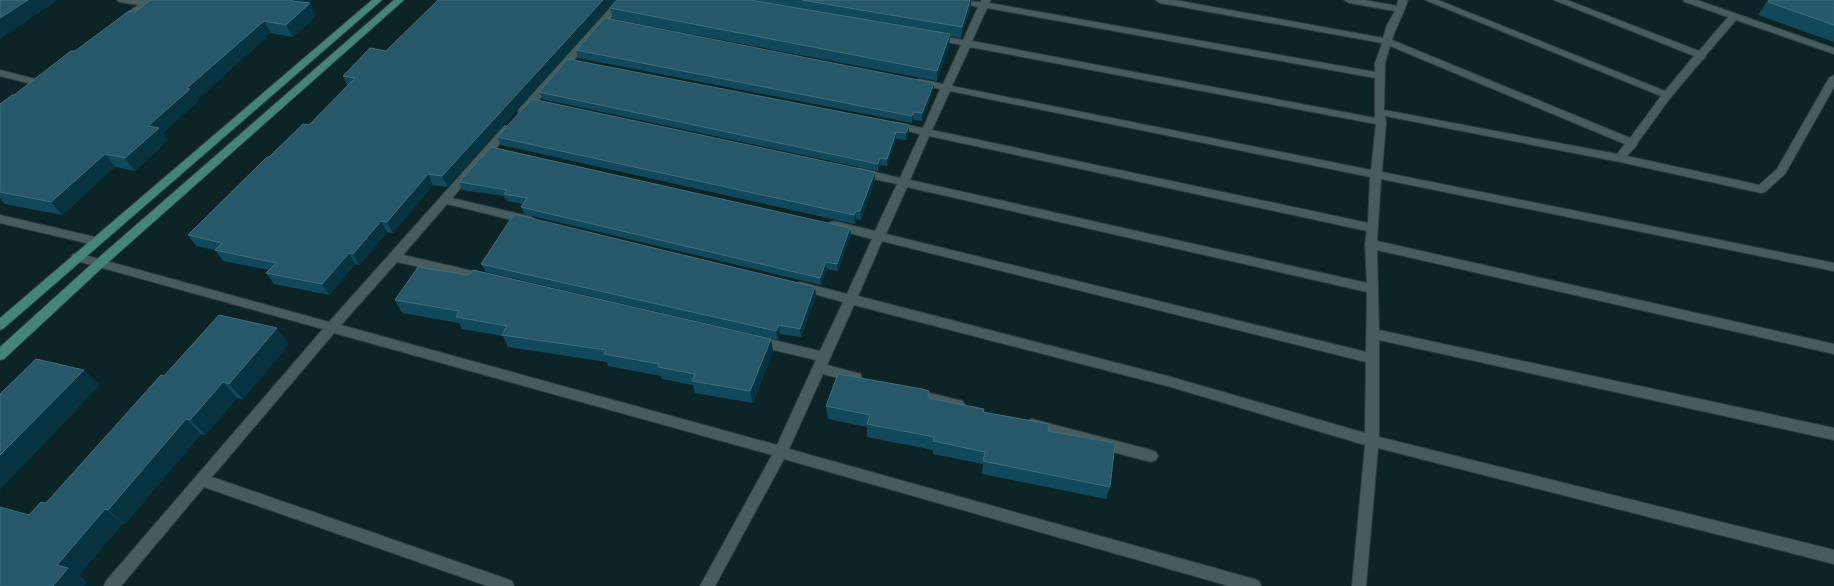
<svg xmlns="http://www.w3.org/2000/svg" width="1834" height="586" font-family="'Golos Text',sans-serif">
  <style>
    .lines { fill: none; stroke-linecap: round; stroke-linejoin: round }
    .minor-casing { stroke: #2f3c3d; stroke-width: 2 }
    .major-casing { stroke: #2f3c3d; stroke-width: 2 }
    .minor { fill: #455d5f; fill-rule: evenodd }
    .major { fill: #458579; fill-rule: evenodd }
    .wall { fill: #12485b }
    .shaded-wall { fill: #073240 }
    .building { fill: #27586a; stroke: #426e7c }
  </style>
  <rect width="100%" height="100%" fill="#0d2426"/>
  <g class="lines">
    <g class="minor-casing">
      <path id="minor" d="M 117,0 L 157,0 L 122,24 L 119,23 L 117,21 L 119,19 L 138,5 L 119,2 Z
        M 617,0 L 627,0 L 527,113 L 519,113 L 518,111 L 519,109 Z
        M 952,0 L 981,2 L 981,0 L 991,0 L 989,3 L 1375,72 L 1375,63 L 1382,43 L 1160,3 L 1155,0 L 1175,0 L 1383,38 L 1387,25 L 1395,11 L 1349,3 L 1344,0 L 1365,0 L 1397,6 L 1398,0 L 1408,0 C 1404,14 1396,26 1392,40 L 1630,138 L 1661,96 L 1425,0 L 1438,0 L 1665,91 L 1694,56 L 1554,0 L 1567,0 L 1699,51 L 1728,17 L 1685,2 L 1683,0 L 1697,0 L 1834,48 L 1834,54 L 1736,20 L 1706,55 L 1705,58 L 1703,59 L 1671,97 L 1638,142 L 1637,145 L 1627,156 L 1759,185 L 1777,169 L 1829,78 L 1834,75 L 1834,87 L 1785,174 L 1765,192 L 1761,193 L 1620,162 L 1385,116 L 1386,122 L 1382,172 L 1834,263 L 1834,271 L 1381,179 L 1377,241 L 1834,344 L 1834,354 L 1377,250 L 1379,330 L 1834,428 L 1834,440 L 1379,340 L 1379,437 L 1834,550 L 1834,564 L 1378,448 L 1366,586 L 1352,586 L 1365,445 L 1171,387 L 854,305 L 827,365 L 861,374 L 862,378 L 861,382 L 856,383 L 823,374 L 789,449 L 1254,579 L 1259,581 L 1261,586 L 1229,586 L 784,459 L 715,586 L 700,586 L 772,455 L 334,333 L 212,477 L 507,579 L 512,581 L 514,586 L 487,586 L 204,487 L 121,586 L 104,586 L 106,581 L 323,329 L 77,261 L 73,260 L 71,257 L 73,254 L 77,253 L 329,322 L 504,126 L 512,126 L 513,128 L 512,130 L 452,198 L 532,217 L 534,220 L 532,223 L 528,224 L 447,204 L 403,255 L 486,274 L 490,275 L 492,278 L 490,281 L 486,282 L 397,262 L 341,325 L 777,445 L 816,360 L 757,346 L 753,344 L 751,341 L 753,338 L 757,336 L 820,351 L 843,302 L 796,289 L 794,286 L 796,283 L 800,282 L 847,294 L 872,239 L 830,228 L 828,225 L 830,222 L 834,221 L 875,231 L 897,184 L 855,175 L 854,172 L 859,168 L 900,178 L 920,134 L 889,127 L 888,125 L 893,122 L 923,128 L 940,89 L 916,84 L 914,82 L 919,79 L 943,84 L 961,45 L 931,39 L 929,37 L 934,34 L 963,40 L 978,7 L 954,2 ZM 987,8 L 1375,78 L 1375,118 L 972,41 ZM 1390,46 L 1625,144 L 1617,154 L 1384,110 L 1385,63 ZM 970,47 L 1376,124 L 1371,170 L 952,86 ZM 950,91 L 1370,177 L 1368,223 L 932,130 ZM 929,136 L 1367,231 L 1365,244 L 1367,283 L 910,180 ZM 907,187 L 1367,292 L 1366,352 L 886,234 ZM 882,241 L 1366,362 L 1365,433 L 1171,377 L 858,296 Z
        M 0,70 L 39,80 L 41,82 L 36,85 L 0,76 Z
        M 0,215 L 95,237 L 99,238 L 101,241 L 99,244 L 95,245 L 0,223 Z
        M 914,389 L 958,400 L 963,401 L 965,405 L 963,409 L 958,410 L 909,398 L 907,394 L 909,390 Z
        M 1032,419 L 1151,450 L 1156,452 L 1158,456 L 1156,460 L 1151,462 L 1032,431 L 1027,429 L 1025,425 L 1027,421 Z"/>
    </g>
    <g class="major-casing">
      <path id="major" d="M 372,0 L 382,0 L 4,328 L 0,330 L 0,318 Z
        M 394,0 L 404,0 L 104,266 L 4,359 L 0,360 L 0,347 L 96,260 Z"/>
    </g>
    <use href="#minor" class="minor"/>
    <use href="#major" class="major"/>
  </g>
  <path class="wall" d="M 617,0 L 971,0 L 971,7 L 961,38 L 950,36 L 949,45 L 937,81 L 613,19 L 610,8 Z
    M 1768,0 L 1834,0 L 1834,42 L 1758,15 Z
    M 309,3 L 316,16 L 293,37 L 271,33 L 197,100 L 198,101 L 163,133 L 168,140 L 135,171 L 115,167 L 62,215 L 5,204 L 0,198 L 0,104 L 14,95 L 75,51 Z
    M 576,50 L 934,83 L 934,90 L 922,121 L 913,120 L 912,123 L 578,58 Z
    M 386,51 L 448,187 L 433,185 L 393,233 L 387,232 L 359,265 L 355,264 L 329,295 L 274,284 L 266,273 L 269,270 L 223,261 L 215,250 L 196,246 L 188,235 L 269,157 L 309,125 L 348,86 L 343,76 Z
    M 539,92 L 909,132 L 906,140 L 896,139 L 887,166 L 880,165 L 878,171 L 542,99 Z
    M 497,137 L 875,180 L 861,220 L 856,219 L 855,224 L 501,145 Z
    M 459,182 L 851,235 L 838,271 L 827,269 L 821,285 L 524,214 L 521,207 L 523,204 L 507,201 L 504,196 L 462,190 Z
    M 481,264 L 815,287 L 816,296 L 801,337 L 780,334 L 778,340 L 486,272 Z
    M 395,300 L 771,339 L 773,351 L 753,403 L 695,393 L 693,385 L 662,379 L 661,376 L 608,366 L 607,362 L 508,347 L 503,336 L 462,329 L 459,323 L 402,313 Z
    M 289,344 L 243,399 L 237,398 L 205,435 L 201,434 L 125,524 L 123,523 L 79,575 L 87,582 L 83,586 L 0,586 L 29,515 L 46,503 L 164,376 Z
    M 929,391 L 929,399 L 984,412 L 1048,431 L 1110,487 L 1106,499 L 982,474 L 983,464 L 933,454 L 933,450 L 867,437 L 867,427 L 828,419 L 826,406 Z"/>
  <path class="shaded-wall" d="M 28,0 L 58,0 L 0,39 L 0,18 Z
    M 293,0 L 313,0 L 299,13 L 292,1 Z
    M 603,0 L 616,0 L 448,187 L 442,176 Z
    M 970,0 L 971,0 L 971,7 L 961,38 L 962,27 Z
    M 310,3 L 316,16 L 293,37 L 286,25 Z
    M 264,21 L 271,33 L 197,100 L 198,101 L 163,133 L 168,140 L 135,171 L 125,158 L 148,126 L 187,88 Z
    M 950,34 L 949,45 L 937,81 L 937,71 Z
    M 934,83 L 934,90 L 922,121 L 922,113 Z
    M 913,112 L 913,120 L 912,123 L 912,116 Z
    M 909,125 L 909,132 L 906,140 L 906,133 Z
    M 896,132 L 896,139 L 887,166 L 887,159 Z
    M 105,154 L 115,167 L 62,215 L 51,202 Z
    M 880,158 L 880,165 L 878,171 L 878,164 Z
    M 875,172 L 875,180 L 861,220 L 860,211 Z
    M 428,174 L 433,185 L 393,233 L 387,222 Z
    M 856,211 L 856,219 L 855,224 L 854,215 Z
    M 381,221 L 387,232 L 359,265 L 353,254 Z
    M 850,228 L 851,235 L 838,271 L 837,264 Z
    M 349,253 L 355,264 L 329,295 L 322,284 Z
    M 826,262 L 827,269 L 821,285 L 820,278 Z
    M 815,287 L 816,296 L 801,337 L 800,329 Z
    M 779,325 L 780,334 L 778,340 L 776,331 Z
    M 277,328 L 289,344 L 243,399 L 229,384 Z
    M 771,339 L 773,351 L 753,403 L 750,391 Z
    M 84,370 L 100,385 L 0,490 L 0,455 Z
    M 223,382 L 237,398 L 205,435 L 190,420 Z
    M 186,419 L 201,434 L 125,524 L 108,510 Z
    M 105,509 L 123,523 L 79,575 L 87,582 L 83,586 L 53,586 L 57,565 Z"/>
  <path class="building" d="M 0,0 L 28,0 L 0,18 Z
    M 151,0 L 293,0 L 292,1 L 310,3 L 286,25 L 264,21 L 187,88 L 190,89 L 148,126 L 159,128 L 125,158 L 105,154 L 51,202 L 0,192 L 0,104 L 12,95 L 14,95 L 71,51 L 75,51 L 129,11 L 135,12 Z
    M 438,0 L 603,0 L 442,176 L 428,174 L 387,222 L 381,221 L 353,254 L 349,253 L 322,284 L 266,273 L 276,263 L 215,250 L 222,243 L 188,235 L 267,157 L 269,157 L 303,124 L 309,125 L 355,78 L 343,76 L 370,48 L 386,51 Z
    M 617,0 L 750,0 L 950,34 L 937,71 L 610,8 Z
    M 802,0 L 970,0 L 962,27 Z
    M 1769,0 L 1834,0 L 1834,25 L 1768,2 Z
    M 605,18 L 934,83 L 922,113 L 913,112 L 912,116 L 576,50 Z
    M 568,59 L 909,125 L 906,133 L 896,132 L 887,159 L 880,158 L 878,164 L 539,92 Z
    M 532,99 L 875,172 L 860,211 L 856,211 L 854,215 L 497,137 Z
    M 491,147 L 850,228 L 837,264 L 826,262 L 820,278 L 521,207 L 527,198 L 504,194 L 507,190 L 459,182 Z
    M 514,214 L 815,287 L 800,329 L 779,325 L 776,331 L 481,264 Z
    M 418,267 L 469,275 L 473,270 L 771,339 L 750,391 L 692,381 L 695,374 L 658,367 L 659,364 L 604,354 L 606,350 L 502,335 L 507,326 L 456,317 L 459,311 L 395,300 Z
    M 219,315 L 277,328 L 229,384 L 223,382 L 190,420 L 186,419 L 108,510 L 105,509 L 57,565 L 68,568 L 53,586 L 0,586 L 0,507 L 29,515 L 41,502 L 46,503 L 161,375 L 164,376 Z
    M 36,359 L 84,370 L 0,455 L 0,394 Z
    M 838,374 L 922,389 L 929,391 L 928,398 L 984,409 L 983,412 L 1049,424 L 1048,431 L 1115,443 L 1110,487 L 983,461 L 985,452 L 933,441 L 934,437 L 867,424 L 870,415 L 826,406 Z"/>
</svg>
